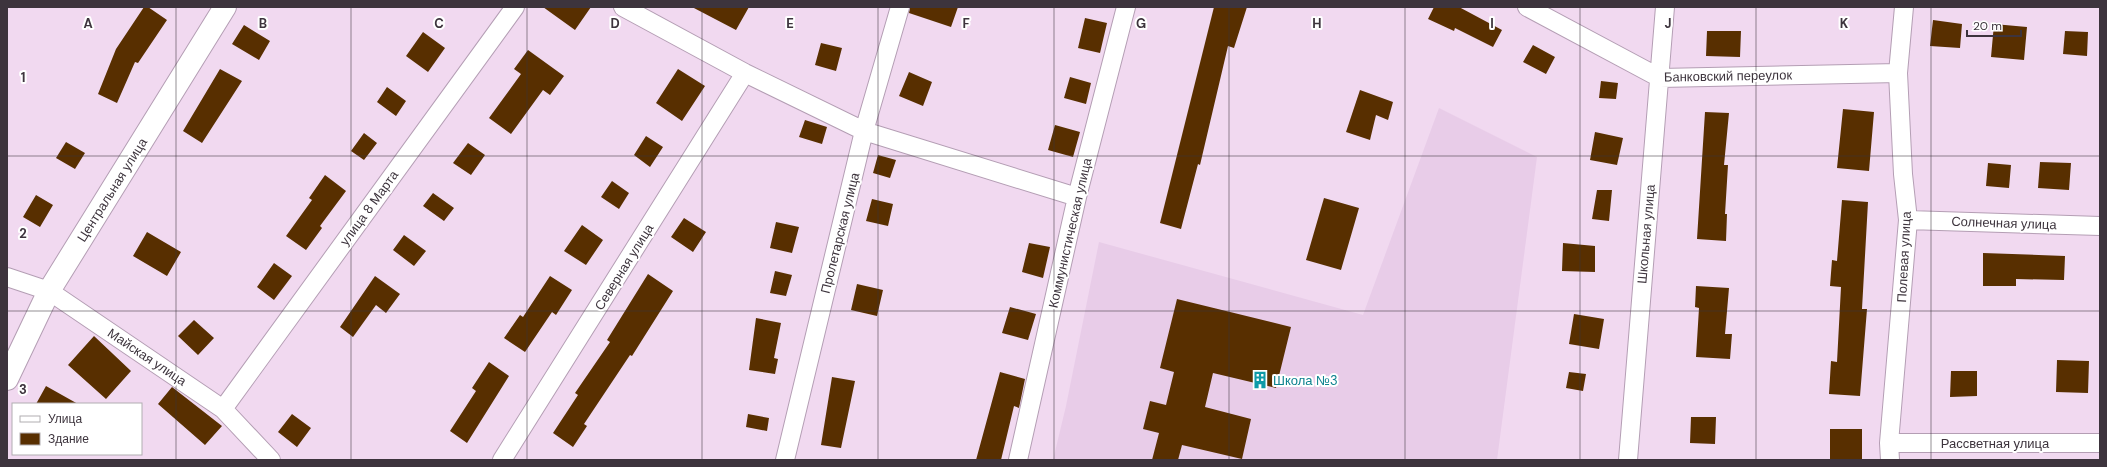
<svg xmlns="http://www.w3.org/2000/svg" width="2107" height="467" font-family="'DM Sans',sans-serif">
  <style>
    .built { fill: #e8cce8 }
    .building { fill: #582f00 }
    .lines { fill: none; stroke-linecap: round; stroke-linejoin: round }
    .street-casing { stroke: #b49eb4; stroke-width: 20 }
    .secondary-casing { stroke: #b49eb4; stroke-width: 24 }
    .street { stroke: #fff; stroke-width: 18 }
    .secondary { stroke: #fff; stroke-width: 22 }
    .grid { fill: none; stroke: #3d343d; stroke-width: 1; stroke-opacity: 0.55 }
    .labels { text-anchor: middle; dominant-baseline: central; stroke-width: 4; stroke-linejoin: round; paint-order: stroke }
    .street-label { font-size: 13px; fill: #3d343d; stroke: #fff }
    .culture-label { font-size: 13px; fill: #0d838f; stroke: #fff; text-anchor: start }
    .grid-label { font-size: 13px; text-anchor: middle; font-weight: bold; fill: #3d343d; stroke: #fff; stroke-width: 4; stroke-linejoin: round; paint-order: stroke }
  </style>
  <rect width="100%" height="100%" fill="#f1d9f0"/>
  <path class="built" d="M 1439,108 L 1537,157 L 1497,460 L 1053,460 L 1066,406 L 1099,242 L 1363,315 Z"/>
  <path class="building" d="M 144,7 L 148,7 L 167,20 L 138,63 L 135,62 L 117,103 L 98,94 L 116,49 Z
    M 543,7 L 591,7 L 575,30 Z
    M 692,7 L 749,7 L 736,30 Z
    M 910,7 L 958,7 L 951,27 L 909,13 Z
    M 1214,7 L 1247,7 L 1234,48 L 1228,46 L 1200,165 L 1198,164 L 1181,229 L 1160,223 Z
    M 1434,7 L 1459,7 L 1502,30 L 1493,47 L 1455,28 L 1454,31 L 1428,19 Z
    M 1085,18 L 1107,23 L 1100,53 L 1078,48 Z
    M 1933,20 L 1962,24 L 1960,48 L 1930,46 Z
    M 1994,24 L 2027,27 L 2024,60 L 1991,57 Z
    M 244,25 L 270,41 L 259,60 L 232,44 Z
    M 1707,31 L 1741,31 L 1740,57 L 1706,56 Z
    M 2065,31 L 2088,32 L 2087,56 L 2063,54 Z
    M 423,32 L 445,48 L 428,72 L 406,56 Z
    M 821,43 L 842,48 L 836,71 L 815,65 Z
    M 1533,45 L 1555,57 L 1546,74 L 1523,62 Z
    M 528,50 L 564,76 L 550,95 L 543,90 L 511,134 L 489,118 L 521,74 L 514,69 Z
    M 220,69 L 242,81 L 202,143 L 183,131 Z
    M 678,69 L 705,86 L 682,121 L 656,103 Z
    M 909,72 L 932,82 L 923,106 L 899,96 Z
    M 1070,77 L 1091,83 L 1086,104 L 1064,98 Z
    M 1601,81 L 1618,83 L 1616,99 L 1599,98 Z
    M 387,87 L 406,101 L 396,116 L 377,102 Z
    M 1360,90 L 1393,102 L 1388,120 L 1376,115 L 1370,140 L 1346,132 Z
    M 1843,109 L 1874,112 L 1869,171 L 1837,168 Z
    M 1705,112 L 1729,113 L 1724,165 L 1728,165 L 1725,214 L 1727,214 L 1726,241 L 1697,239 Z
    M 805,120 L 827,127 L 822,144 L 799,137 Z
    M 1055,125 L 1080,132 L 1073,157 L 1048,150 Z
    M 1595,132 L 1623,138 L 1617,165 L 1590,160 Z
    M 364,133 L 377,143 L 364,160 L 351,151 Z
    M 646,136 L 663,147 L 650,167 L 634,155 Z
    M 66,142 L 85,153 L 75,169 L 56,158 Z
    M 468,143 L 485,155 L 471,175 L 453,163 Z
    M 878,155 L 896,160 L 890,178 L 873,173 Z
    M 2040,162 L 2071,163 L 2069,190 L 2038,188 Z
    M 1988,163 L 2011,165 L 2009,188 L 1986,186 Z
    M 325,175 L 346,191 L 320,226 L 322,228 L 306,250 L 286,236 L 312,200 L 309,198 Z
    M 612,181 L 629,193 L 619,209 L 601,197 Z
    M 1597,190 L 1612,190 L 1609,221 L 1592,219 Z
    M 433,193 L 454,208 L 444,221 L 423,206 Z
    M 36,195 L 53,205 L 40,227 L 23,217 Z
    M 1324,198 L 1359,208 L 1341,270 L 1306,260 Z
    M 872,199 L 893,204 L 888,226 L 866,221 Z
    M 1842,200 L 1868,202 L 1862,309 L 1867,309 L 1860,396 L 1829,394 L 1831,361 L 1837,362 L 1841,287 L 1830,286 L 1832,260 L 1837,261 Z
    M 684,218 L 706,232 L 693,252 L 671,237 Z
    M 776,222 L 799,227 L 792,253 L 770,248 Z
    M 582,225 L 603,240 L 586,265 L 564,251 Z
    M 147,232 L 181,252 L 167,276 L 133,256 Z
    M 404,235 L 426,251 L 414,266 L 393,250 Z
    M 1029,243 L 1050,247 L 1043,278 L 1022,272 Z
    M 1563,243 L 1595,246 L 1595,272 L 1562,271 Z
    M 1983,253 L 2065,256 L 2064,280 L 2016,279 L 2016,286 L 1983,286 Z
    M 274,263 L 292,276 L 274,300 L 257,287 Z
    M 775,271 L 792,275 L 786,296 L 770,293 Z
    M 648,274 L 673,291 L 632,356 L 630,355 L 584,424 L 587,426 L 573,447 L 553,433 L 578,395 L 575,393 L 610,342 L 607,340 Z
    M 375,276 L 400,294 L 386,313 L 376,305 L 353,337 L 340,327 Z
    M 550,276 L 572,290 L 556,315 L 552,312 L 525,352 L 504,338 L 520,315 L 523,317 Z
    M 857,284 L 883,290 L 877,316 L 851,310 Z
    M 1696,286 L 1729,288 L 1725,334 L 1732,334 L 1730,359 L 1696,357 L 1699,308 L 1695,307 Z
    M 1177,299 L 1291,327 L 1276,388 L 1213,373 L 1205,407 L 1251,419 L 1242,459 L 1182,445 L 1178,460 L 1152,460 L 1159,433 L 1143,429 L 1150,401 L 1166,405 L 1174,372 L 1160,368 Z
    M 1010,307 L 1036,314 L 1028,340 L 1002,333 Z
    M 1574,314 L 1604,319 L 1599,349 L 1569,344 Z
    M 756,318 L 781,323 L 774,358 L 778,359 L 775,374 L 749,370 Z
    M 194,320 L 214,338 L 198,355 L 178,336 Z
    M 94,336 L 131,371 L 106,399 L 68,365 Z
    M 2057,360 L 2089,361 L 2088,393 L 2056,392 Z
    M 489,362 L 509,376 L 467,443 L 450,431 L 476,391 L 472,388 Z
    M 1951,371 L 1977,371 L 1977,396 L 1950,397 Z
    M 1000,372 L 1025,379 L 1019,408 L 1014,406 L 1001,460 L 976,460 Z
    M 1569,372 L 1586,374 L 1583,391 L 1566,388 Z
    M 832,377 L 855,381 L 841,448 L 821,445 Z
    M 46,386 L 78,404 L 36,404 Z
    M 172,387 L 222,426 L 205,445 L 158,404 Z
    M 292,414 L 311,428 L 297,447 L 278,432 Z
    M 748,414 L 769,418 L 767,431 L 746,427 Z
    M 1691,417 L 1716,417 L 1715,444 L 1690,443 Z
    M 1830,429 L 1862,429 L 1862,460 L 1830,460 Z"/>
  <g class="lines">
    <g class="street-casing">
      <path id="street" d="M 623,7 L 745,73 L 864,131 L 1077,197
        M 1527,7 L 1660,78 L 1898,73
        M 1908,220 L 2100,226
        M 7,277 L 49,291 L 223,409 L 271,460
        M 223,409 L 515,7
        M 1889,443 L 2100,443
        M 502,460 L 745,73
        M 785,460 L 864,131 L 900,7
        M 1018,460 L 1077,197 L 1126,7
        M 1628,460 L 1665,7
        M 1890,460 L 1889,443 L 1908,220 L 1903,174 L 1898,73 L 1904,7"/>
    </g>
    <g class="secondary-casing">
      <path id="secondary" d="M 7,379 L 49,291 L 225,7"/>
    </g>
    <use href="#street" class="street"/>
    <use href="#secondary" class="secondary"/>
  </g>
  <path class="grid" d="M 176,7 L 176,460M 351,7 L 351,460M 527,7 L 527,460M 702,7 L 702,460M 878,7 L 878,460M 1054,7 L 1054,460M 1229,7 L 1229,460M 1405,7 L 1405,460M 1580,7 L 1580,460M 1756,7 L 1756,460M 1931,7 L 1931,460M 7,156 L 2100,156M 7,311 L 2100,311"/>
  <defs>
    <g id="building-bare" transform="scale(1.38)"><path d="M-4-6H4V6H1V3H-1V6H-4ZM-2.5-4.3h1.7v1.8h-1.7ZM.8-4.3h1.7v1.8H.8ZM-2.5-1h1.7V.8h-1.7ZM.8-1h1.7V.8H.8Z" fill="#0f9aa8" stroke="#fff" stroke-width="2.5" paint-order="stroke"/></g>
  </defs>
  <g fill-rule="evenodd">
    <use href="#building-bare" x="1260" y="380"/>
  </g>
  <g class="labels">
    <g class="street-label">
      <text transform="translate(1728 76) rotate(-1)">Банковский переулок</text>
      <text transform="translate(112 190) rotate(-58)">Центральная улица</text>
      <text transform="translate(369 208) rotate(-54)">улица 8 Марта</text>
      <text transform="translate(2004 223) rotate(2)">Солнечная улица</text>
      <text transform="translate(840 233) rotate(-76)">Пролетарская улица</text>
      <text transform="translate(1070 233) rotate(-77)">Коммунистическая улица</text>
      <text transform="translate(1646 234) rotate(-85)">Школьная улица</text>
      <text transform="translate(1904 257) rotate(-87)">Полевая улица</text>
      <text transform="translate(624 267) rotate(-58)">Северная улица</text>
      <text transform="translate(147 357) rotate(34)">Майская улица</text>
      <text x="1995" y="443">Рассветная улица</text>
    </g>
    <g class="culture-label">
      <text x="1273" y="380">Школа №3</text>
    </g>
  </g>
  <g class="grid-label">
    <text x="88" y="28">A</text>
    <text x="263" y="28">B</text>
    <text x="439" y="28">C</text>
    <text x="615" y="28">D</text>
    <text x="790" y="28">E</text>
    <text x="966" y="28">F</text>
    <text x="1141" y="28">G</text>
    <text x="1317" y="28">H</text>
    <text x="1492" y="28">I</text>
    <text x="1668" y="28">J</text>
    <text x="1844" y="28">K</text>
    <text x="23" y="82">1</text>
    <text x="23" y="238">2</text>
    <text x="23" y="394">3</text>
  </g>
  <rect width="2107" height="467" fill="none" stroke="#3d343d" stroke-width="16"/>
  <rect x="12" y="403" width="130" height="52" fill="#ffffff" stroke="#b1aeb1"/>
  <rect x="20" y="416" width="20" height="6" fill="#ffffff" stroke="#b1aeb1"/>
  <text x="48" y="423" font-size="12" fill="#3d343d">Улица</text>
  <rect x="20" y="433" width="20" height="12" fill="#582f00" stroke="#b1aeb1"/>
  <text x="48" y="443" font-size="12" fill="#3d343d">Здание</text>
  <path d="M1967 30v6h54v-6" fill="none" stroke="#3d343d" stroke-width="2"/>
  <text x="1973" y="30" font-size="12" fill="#3d343d" stroke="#ffffff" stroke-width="3" paint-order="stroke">20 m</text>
</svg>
